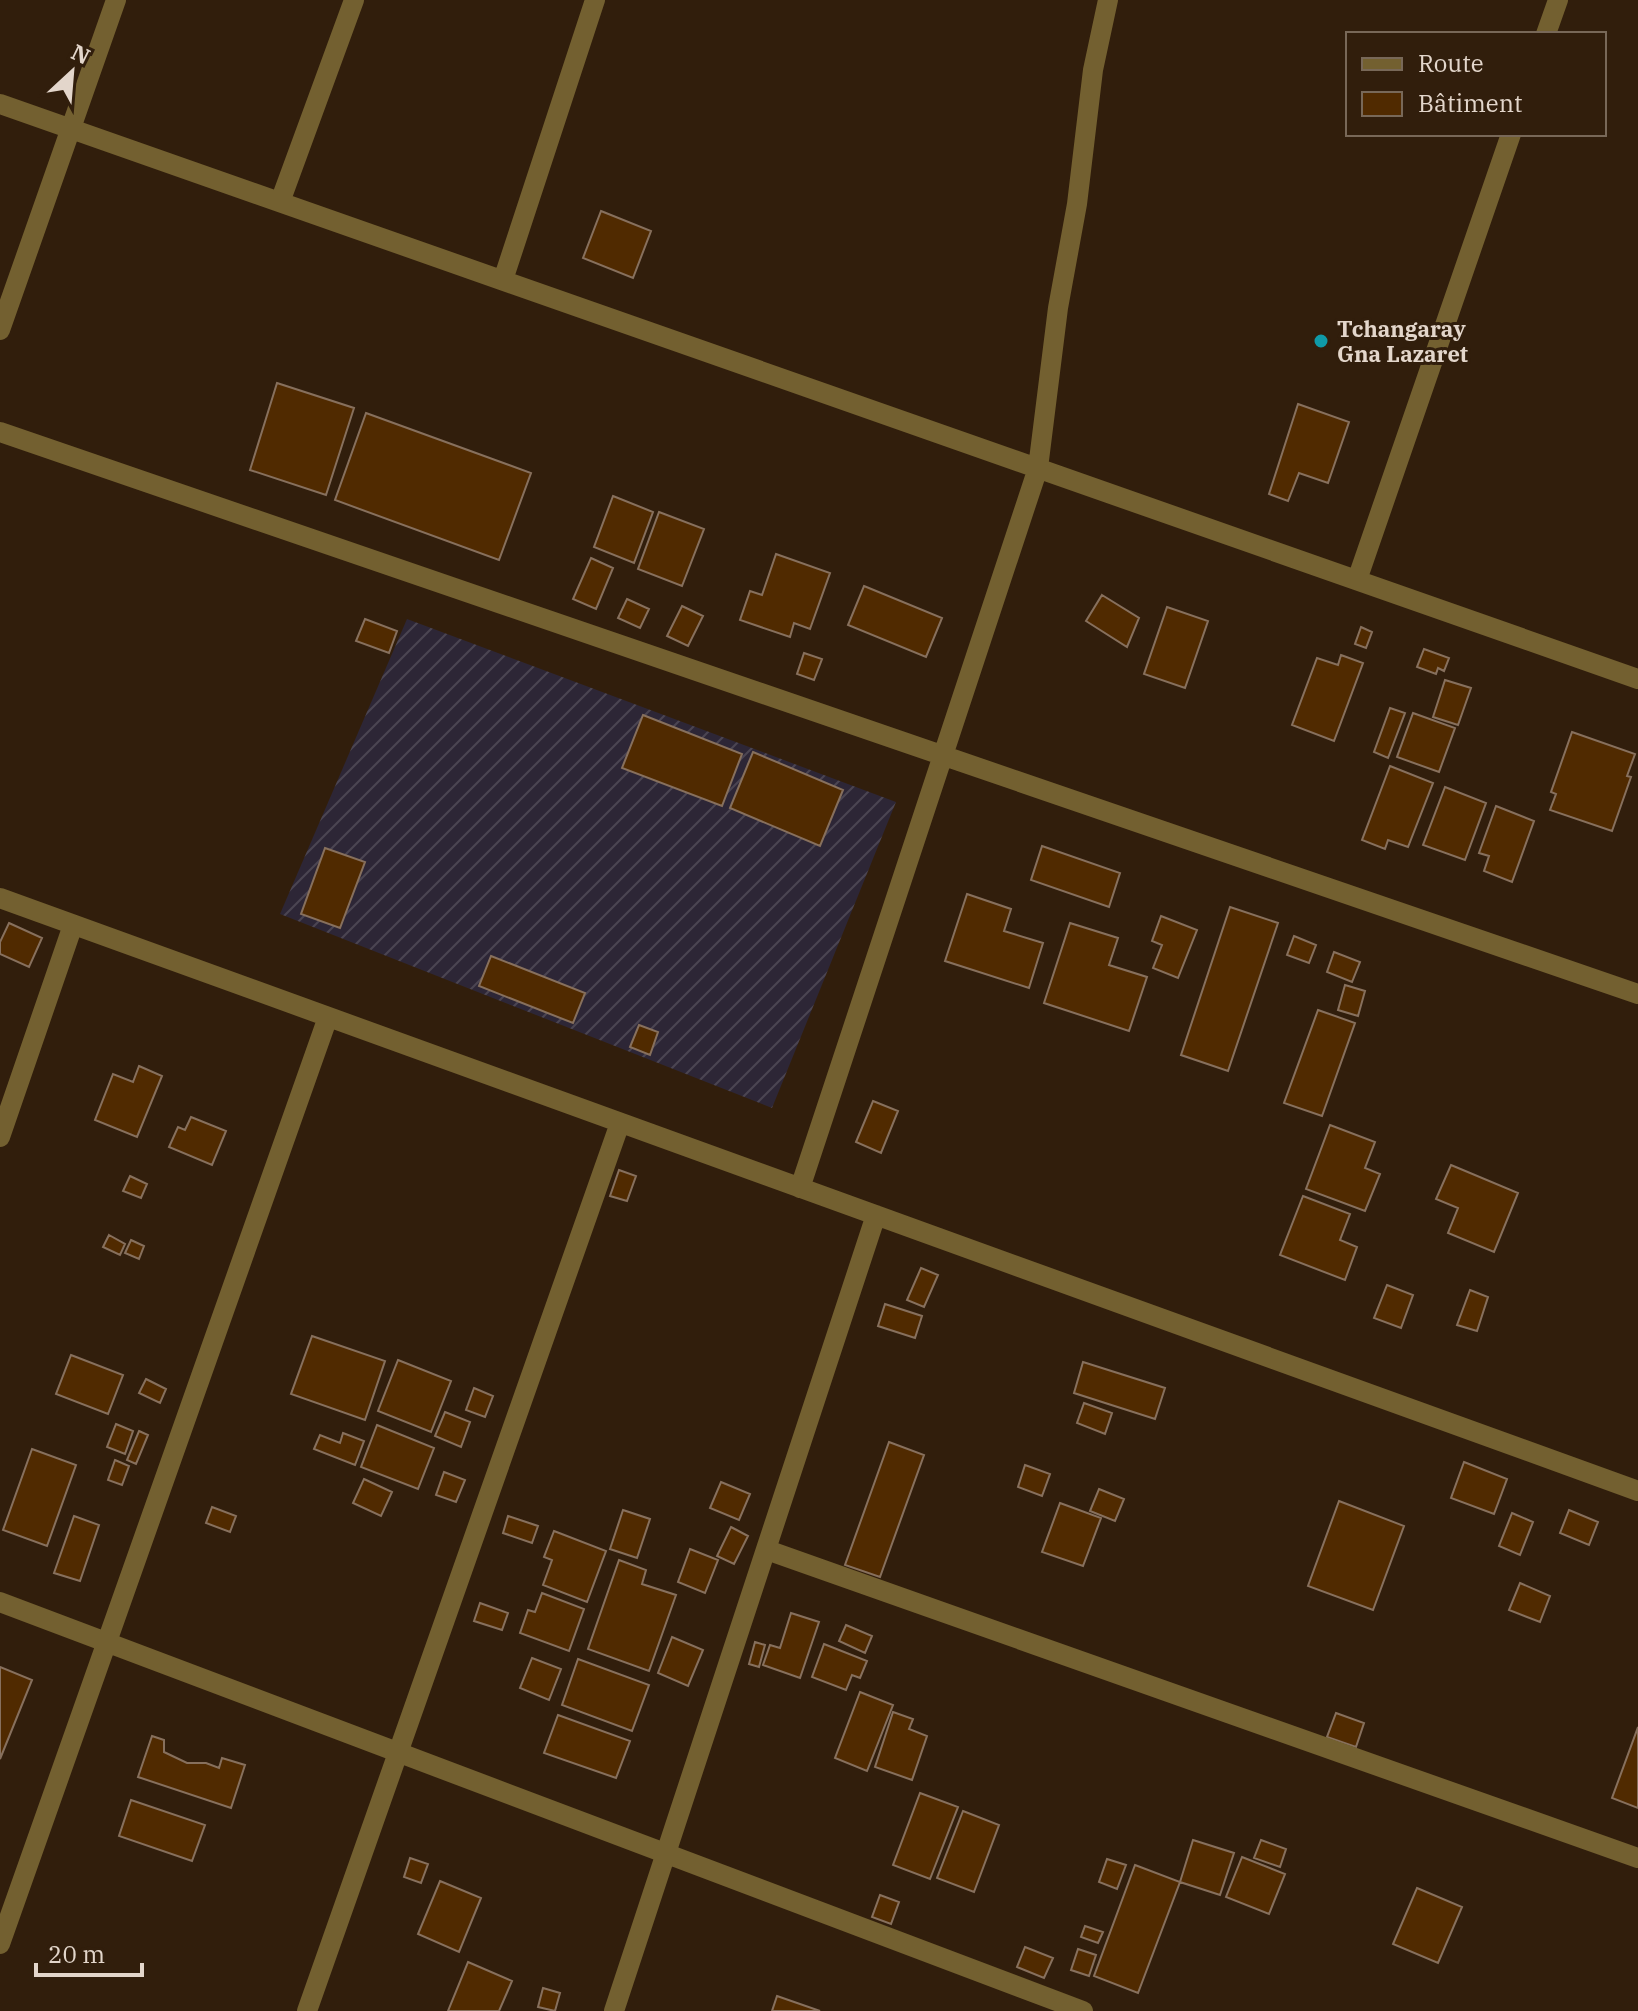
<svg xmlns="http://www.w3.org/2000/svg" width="1638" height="2011" font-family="'IBM Plex Serif',serif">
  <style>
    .industrial { fill: url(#industrial-furrows) }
    .building { fill: #502a00; stroke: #87705d; stroke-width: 2 }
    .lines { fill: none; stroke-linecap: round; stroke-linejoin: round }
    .minor { stroke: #736030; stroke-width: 20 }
    .culture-dot { fill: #0f9aa8; stroke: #311e0c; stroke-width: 3 }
    .labels { text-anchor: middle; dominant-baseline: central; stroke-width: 6; stroke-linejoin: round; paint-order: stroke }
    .poi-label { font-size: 22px; font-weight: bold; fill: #e3d6cb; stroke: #311e0c; text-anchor: start }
  </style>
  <defs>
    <pattern id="industrial-furrows" width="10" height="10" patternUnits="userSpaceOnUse" patternTransform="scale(2)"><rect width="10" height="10" fill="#2d2636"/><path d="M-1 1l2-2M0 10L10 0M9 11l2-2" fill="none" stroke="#4b4552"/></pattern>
  </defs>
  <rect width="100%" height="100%" fill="#311e0c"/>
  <path class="industrial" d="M 407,619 L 896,802 L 772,1108 L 280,914 Z"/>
  <path class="building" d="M 601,211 L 651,231 L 633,278 L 583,258 Z
    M 277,383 L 354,408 L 326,495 L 250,470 Z
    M 1298,404 L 1349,422 L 1328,483 L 1299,473 L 1288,501 L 1269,494 Z
    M 366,413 L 531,473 L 499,560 L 335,500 Z
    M 613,496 L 653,512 L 634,563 L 594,547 Z
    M 659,512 L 704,529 L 682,586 L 638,569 Z
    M 776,554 L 830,573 L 810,629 L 794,623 L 790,637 L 740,620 L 750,591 L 762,595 Z
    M 591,558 L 613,568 L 596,609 L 573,599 Z
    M 864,586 L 942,618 L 926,657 L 848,625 Z
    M 1102,595 L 1139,618 L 1127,647 L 1086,621 Z
    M 627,599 L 649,609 L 640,628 L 618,618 Z
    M 682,606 L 703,616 L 688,646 L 667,636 Z
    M 1167,607 L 1208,621 L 1185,688 L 1144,674 Z
    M 365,619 L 397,631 L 389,653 L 356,641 Z
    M 1361,627 L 1372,632 L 1366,648 L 1355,644 Z
    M 1424,649 L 1449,658 L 1444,671 L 1438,668 L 1436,674 L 1417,667 Z
    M 804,653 L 822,659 L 814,680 L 797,674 Z
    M 1341,655 L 1363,663 L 1334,741 L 1292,725 L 1317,658 L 1338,665 Z
    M 1445,680 L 1471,688 L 1458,725 L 1433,717 Z
    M 1390,708 L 1405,713 L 1388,758 L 1374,752 Z
    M 1413,713 L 1455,728 L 1439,772 L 1397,757 Z
    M 643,715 L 742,754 L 722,806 L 622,768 Z
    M 1572,732 L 1635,754 L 1627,776 L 1631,777 L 1612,831 L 1550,810 L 1556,794 L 1551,792 Z
    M 753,752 L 843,790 L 820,846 L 730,808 Z
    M 1390,766 L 1433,783 L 1408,847 L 1388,840 L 1385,849 L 1362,840 Z
    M 1445,787 L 1486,803 L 1465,860 L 1423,845 Z
    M 1496,806 L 1534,821 L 1512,882 L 1484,871 L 1489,856 L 1479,853 Z
    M 1042,846 L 1120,873 L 1109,907 L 1031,880 Z
    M 325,848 L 365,862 L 340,928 L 301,914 Z
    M 967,894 L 1011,909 L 1004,931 L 1043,943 L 1029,988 L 945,961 Z
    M 1230,907 L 1278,923 L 1228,1071 L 1181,1055 Z
    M 1161,916 L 1197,930 L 1178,978 L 1153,968 L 1162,945 L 1152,941 Z
    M 9,923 L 42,938 L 29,967 L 0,954 L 0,942 Z
    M 1070,923 L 1118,938 L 1109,965 L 1147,977 L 1129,1031 L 1044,1003 Z
    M 1294,936 L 1316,945 L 1309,963 L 1287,955 Z
    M 1334,952 L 1360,962 L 1352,982 L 1327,972 Z
    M 491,956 L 585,993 L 573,1023 L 479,986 Z
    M 1345,985 L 1365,991 L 1358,1016 L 1338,1010 Z
    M 1318,1010 L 1355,1023 L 1322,1116 L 1284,1103 Z
    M 639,1025 L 658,1032 L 650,1055 L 630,1047 Z
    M 139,1066 L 162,1076 L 137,1137 L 95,1120 L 113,1074 L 133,1082 Z
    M 873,1101 L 898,1111 L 881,1153 L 856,1142 Z
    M 191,1117 L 226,1131 L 212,1165 L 169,1147 L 178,1127 L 185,1130 Z
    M 1330,1125 L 1375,1142 L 1365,1168 L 1380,1174 L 1365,1211 L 1306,1189 Z
    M 1451,1165 L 1518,1193 L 1494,1252 L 1448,1233 L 1458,1208 L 1436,1199 Z
    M 619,1170 L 636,1176 L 627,1201 L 610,1196 Z
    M 130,1176 L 147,1184 L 141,1198 L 123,1191 Z
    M 1303,1196 L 1350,1214 L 1340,1240 L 1357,1247 L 1345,1280 L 1280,1255 Z
    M 109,1235 L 125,1244 L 120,1255 L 103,1247 Z
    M 131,1240 L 144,1246 L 139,1259 L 125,1253 Z
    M 921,1268 L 938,1275 L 924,1307 L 907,1300 Z
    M 1387,1285 L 1413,1295 L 1401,1328 L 1374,1318 Z
    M 1470,1290 L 1488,1297 L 1477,1331 L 1457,1325 Z
    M 885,1304 L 922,1316 L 915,1338 L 878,1326 Z
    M 312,1336 L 385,1361 L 365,1420 L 291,1394 Z
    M 71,1355 L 123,1375 L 108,1414 L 56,1394 Z
    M 398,1360 L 451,1381 L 431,1432 L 378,1411 Z
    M 1083,1362 L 1165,1388 L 1155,1419 L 1074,1393 Z
    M 146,1379 L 166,1389 L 160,1403 L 139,1393 Z
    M 474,1388 L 493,1396 L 485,1417 L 466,1410 Z
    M 1084,1403 L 1112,1413 L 1105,1434 L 1077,1423 Z
    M 445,1412 L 470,1422 L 461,1447 L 435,1436 Z
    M 116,1424 L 133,1431 L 125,1454 L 107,1447 Z
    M 377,1425 L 434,1448 L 418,1489 L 361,1467 Z
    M 139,1431 L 148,1435 L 136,1464 L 127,1460 Z
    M 343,1433 L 364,1441 L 355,1465 L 314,1449 L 320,1435 L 340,1443 Z
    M 889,1442 L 924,1455 L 880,1577 L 845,1565 Z
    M 32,1449 L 76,1465 L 47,1546 L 3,1530 Z
    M 115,1460 L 129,1466 L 122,1485 L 108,1480 Z
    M 1464,1462 L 1507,1479 L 1494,1514 L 1451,1498 Z
    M 1025,1465 L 1050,1474 L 1042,1496 L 1018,1487 Z
    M 444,1472 L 465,1480 L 456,1502 L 436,1495 Z
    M 364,1479 L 392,1492 L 381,1516 L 353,1503 Z
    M 721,1482 L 750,1494 L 739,1520 L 710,1508 Z
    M 1099,1489 L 1124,1499 L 1115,1521 L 1090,1511 Z
    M 1339,1501 L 1404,1526 L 1373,1610 L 1308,1586 Z
    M 1060,1503 L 1101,1518 L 1083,1566 L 1042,1552 Z
    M 212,1507 L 236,1516 L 230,1532 L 206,1523 Z
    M 623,1510 L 650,1519 L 637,1558 L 610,1549 Z
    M 1569,1510 L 1598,1522 L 1589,1545 L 1560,1533 Z
    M 1512,1513 L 1533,1522 L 1520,1555 L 1499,1546 Z
    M 74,1516 L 99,1525 L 80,1581 L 54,1573 Z
    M 508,1516 L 538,1526 L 532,1543 L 503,1533 Z
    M 731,1527 L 748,1536 L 734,1564 L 717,1556 Z
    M 554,1531 L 606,1551 L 587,1602 L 543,1585 L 552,1560 L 544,1557 Z
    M 690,1549 L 718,1560 L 705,1593 L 678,1582 Z
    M 619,1560 L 646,1570 L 642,1584 L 676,1595 L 649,1671 L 588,1649 Z
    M 1520,1583 L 1550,1596 L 1540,1622 L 1509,1610 Z
    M 542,1593 L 584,1609 L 569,1651 L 520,1633 L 528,1610 L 535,1612 Z
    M 480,1603 L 508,1613 L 502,1630 L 474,1621 Z
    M 791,1613 L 819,1622 L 800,1678 L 763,1665 L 770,1645 L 780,1648 Z
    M 846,1625 L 872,1636 L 865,1653 L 839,1641 Z
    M 672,1637 L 703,1650 L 688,1686 L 658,1673 Z
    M 755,1642 L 765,1645 L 759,1667 L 749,1664 Z
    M 824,1644 L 867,1661 L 860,1678 L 852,1675 L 846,1690 L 812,1677 Z
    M 532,1658 L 561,1669 L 549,1700 L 520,1688 Z
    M 578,1659 L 649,1685 L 632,1731 L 562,1705 Z
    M 0,1667 L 32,1680 L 0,1759 Z
    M 860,1692 L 893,1705 L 867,1771 L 835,1758 Z
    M 893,1712 L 913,1719 L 909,1729 L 927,1736 L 912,1780 L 875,1767 Z
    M 1336,1713 L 1364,1723 L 1356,1747 L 1327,1737 Z
    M 558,1715 L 630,1741 L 616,1778 L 544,1753 Z
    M 1638,1727 L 1638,1808 L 1612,1798 Z
    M 152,1736 L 164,1740 L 164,1752 L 187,1763 L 206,1763 L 219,1768 L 222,1758 L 245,1765 L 231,1808 L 138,1777 Z
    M 920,1793 L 958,1807 L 930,1879 L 893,1865 Z
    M 131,1800 L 205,1825 L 192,1861 L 119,1836 Z
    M 963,1811 L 999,1825 L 974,1892 L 937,1878 Z
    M 1193,1840 L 1234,1853 L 1220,1895 L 1180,1882 Z
    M 1261,1840 L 1286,1849 L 1280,1867 L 1254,1858 Z
    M 1242,1857 L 1285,1874 L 1269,1914 L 1226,1897 Z
    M 410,1858 L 428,1864 L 421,1883 L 404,1877 Z
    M 1107,1859 L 1126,1865 L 1117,1889 L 1099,1882 Z
    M 1135,1865 L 1180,1882 L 1138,1993 L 1094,1976 Z
    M 440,1881 L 481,1898 L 459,1952 L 418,1934 Z
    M 1417,1888 L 1462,1907 L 1438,1963 L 1393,1944 Z
    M 880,1895 L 899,1902 L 891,1924 L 872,1917 Z
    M 1085,1926 L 1103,1932 L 1098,1943 L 1081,1937 Z
    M 1025,1947 L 1053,1958 L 1044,1978 L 1017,1967 Z
    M 1078,1949 L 1096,1955 L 1089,1976 L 1071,1970 Z
    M 468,1962 L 512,1981 L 499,2011 L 448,2011 Z
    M 543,1988 L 560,1993 L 555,2011 L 538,2007 Z
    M 777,1996 L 820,2011 L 772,2011 Z"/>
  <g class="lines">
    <path class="minor" d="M 1546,34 L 1558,0
      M 0,104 L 1638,679
      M 280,202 L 354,0
      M 503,280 L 595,0
      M 0,330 L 116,0
      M 0,432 L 1638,994
      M 1357,580 L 1511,134
      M 0,898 L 1638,1491
      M 0,1137 L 73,925
      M 800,1188 L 1038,468 L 1058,308 L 1077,204 L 1093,70 L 1108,0
      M 767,1550 L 1638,1858
      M 0,1602 L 1083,2011
      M 0,1944 L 328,1017
      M 307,2011 L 620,1123
      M 614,2011 L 876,1215"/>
  </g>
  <circle class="culture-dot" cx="1321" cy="341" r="8"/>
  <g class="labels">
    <g class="poi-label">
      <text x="1337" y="328">Tchangaray<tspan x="1337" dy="25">Gna Lazaret</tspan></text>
    </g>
  </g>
  <rect x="1346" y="32" width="260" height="104" fill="#311e0c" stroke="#786858" stroke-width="2"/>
  <rect x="1362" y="58" width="40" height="12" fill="#736030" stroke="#786858" stroke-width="2"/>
  <text x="1418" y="72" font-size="24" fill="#e3d6cb">Route</text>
  <rect x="1362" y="92" width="40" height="24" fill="#502a00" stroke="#786858" stroke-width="2"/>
  <text x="1418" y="112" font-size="24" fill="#e3d6cb">Bâtiment</text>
  <g transform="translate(72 72) rotate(26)" stroke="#311e0c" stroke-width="6" paint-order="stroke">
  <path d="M0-6L14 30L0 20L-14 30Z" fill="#e3d6cb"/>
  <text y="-12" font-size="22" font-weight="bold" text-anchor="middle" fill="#e3d6cb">N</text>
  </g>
  <path d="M36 1963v12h106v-12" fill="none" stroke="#e3d6cb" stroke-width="4"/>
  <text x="48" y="1963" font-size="24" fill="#e3d6cb" stroke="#311e0c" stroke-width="6" paint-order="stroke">20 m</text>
</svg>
